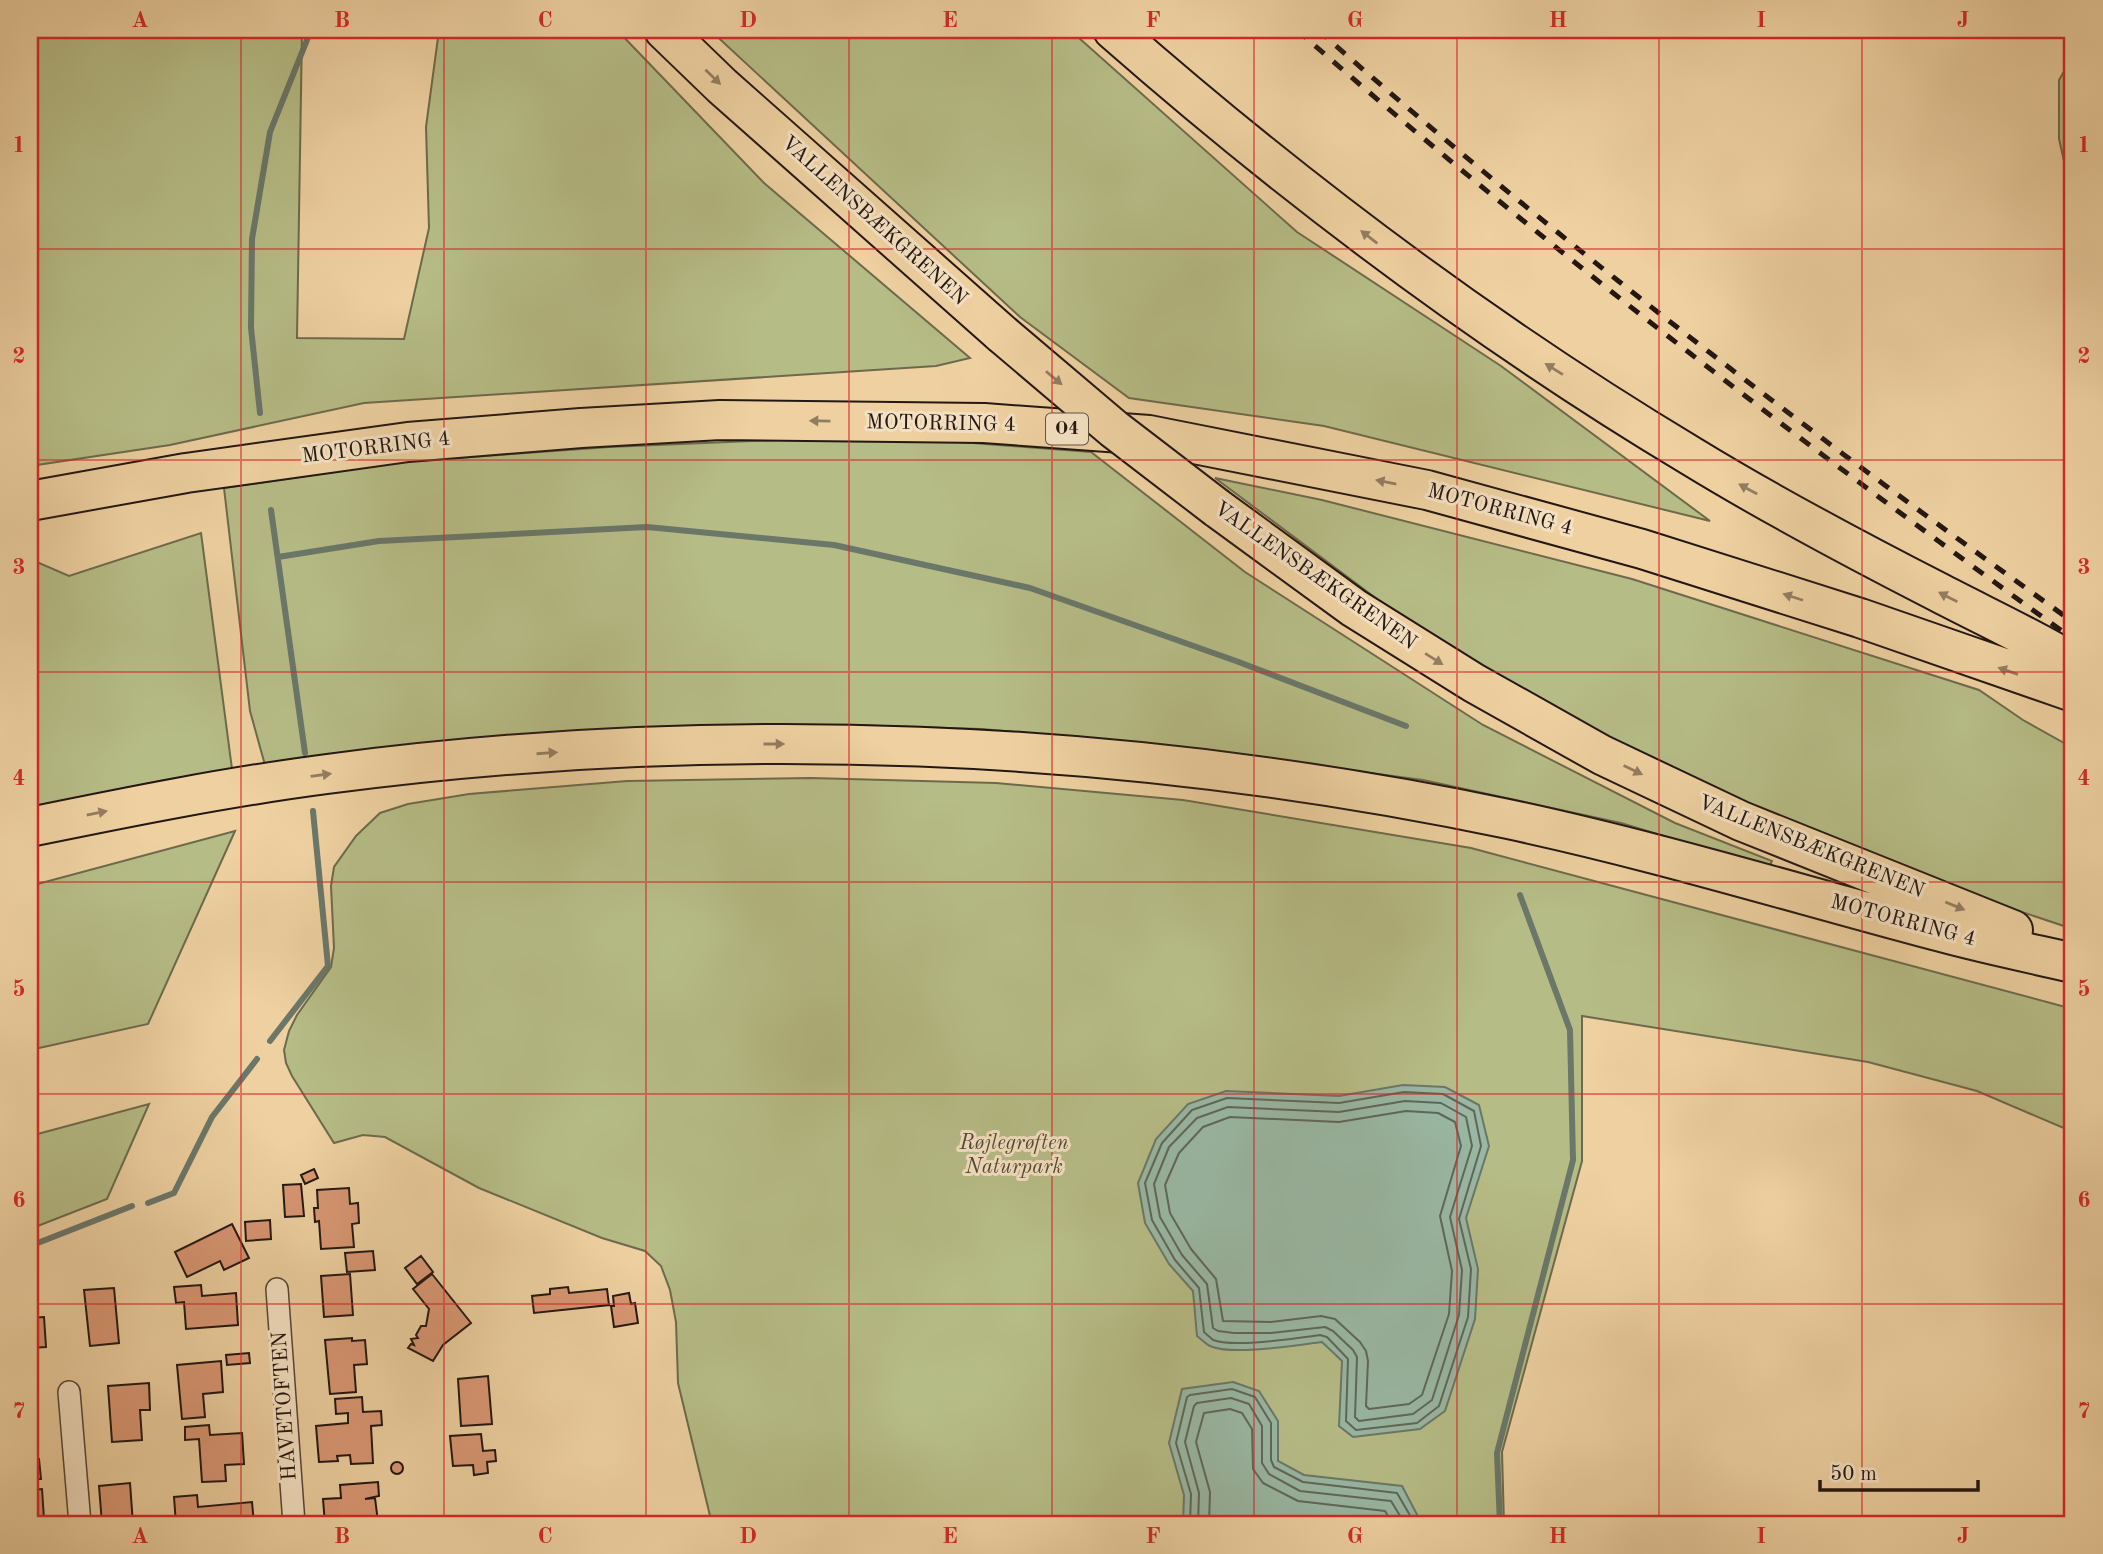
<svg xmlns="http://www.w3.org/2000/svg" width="2103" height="1554" font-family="'Old Standard TT',serif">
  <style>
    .green { fill: #b6bc86; stroke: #6d6a4c; stroke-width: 2 }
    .water { fill: #99b7a3; stroke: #6a7769; stroke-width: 2 }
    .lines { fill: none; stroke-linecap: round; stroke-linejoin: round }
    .shore { stroke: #5e675a; stroke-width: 2 }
    .stream { stroke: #6a7769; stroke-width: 6 }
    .building { fill: #d99774; stroke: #241712; stroke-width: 2 }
    .minor-casing { stroke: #564536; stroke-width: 24 }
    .motorway-casing { stroke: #241712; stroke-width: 42 }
    .minor { stroke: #f4e0c2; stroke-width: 21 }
    .motorway { stroke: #eed0a1; stroke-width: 38 }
    .rail { stroke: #241712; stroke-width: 5; stroke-dasharray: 12 12; stroke-linecap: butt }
    .motorway-bridge-casing { stroke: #241712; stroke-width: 42; stroke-linecap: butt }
    .motorway-bridge { stroke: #eed0a1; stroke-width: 38 }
    .oneway { fill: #937d61 }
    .grid { fill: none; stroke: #d62828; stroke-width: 2; stroke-opacity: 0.55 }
    .labels { text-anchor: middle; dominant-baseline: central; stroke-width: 6; stroke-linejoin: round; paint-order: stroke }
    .shield { fill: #f4e0c2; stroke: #625347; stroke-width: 2 }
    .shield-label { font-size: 19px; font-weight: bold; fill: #241712 }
    .street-label { font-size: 21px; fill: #241712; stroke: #f4e0c2 }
    .park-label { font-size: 21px; font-style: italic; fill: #504935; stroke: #f4e0c2 }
    .neatline { fill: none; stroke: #d62828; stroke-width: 2.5 }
    .grid-label { font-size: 23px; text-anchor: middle; font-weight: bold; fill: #d62828 }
  </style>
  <rect width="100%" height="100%" fill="#eed0a1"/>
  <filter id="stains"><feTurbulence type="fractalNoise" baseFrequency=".00286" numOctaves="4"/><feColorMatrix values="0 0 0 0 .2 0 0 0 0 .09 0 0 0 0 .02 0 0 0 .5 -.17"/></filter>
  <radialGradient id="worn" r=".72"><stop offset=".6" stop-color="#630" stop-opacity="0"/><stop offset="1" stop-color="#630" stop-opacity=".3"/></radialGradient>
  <path class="green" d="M 30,30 L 302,30 L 297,338 L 404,339 L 429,228 L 426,127 L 439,30 L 617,30 L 764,183 L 970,358 L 936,366 L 364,403 L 170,445 L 30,466 Z
    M 710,30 L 1070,30 L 1297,232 L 1501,366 L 1710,521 L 1324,426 L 1129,398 L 1020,317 Z
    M 2073,56 L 2073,201 L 2059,139 L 2059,80 Z
    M 825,438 L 946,441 L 1091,452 L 1245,572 L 1483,725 L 1675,823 L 1772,861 L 1769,868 L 1621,823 L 1423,780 L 1157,745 L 982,729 L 846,725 L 631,730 L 478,739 L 381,748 L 265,765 L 250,711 L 224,488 L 402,462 L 609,447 Z
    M 1215,478 L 1322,500 L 1632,579 L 1979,690 L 2023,720 L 2073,748 L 2073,929 L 1830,848 L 1476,673 Z
    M 201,533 L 232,769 L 160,781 L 30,808 L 30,559 L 69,576 Z
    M 811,778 L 996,783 L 1183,800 L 1471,848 L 2073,1009 L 2073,1129 L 2066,1129 L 1977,1091 L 1868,1062 L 1582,1016 L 1582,1161 L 1502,1452 L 1504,1524 L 712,1524 L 678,1383 L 676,1322 L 670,1290 L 661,1266 L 645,1251 L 602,1238 L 479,1188 L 385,1137 L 363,1135 L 334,1143 L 292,1076 L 286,1063 L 284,1050 L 289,1031 L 297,1015 L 331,967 L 334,948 L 331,886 L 334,867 L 356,836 L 380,813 L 408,804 L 469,794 L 627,781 Z
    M 235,831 L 148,1024 L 30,1050 L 30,886 Z
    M 149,1104 L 107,1199 L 30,1229 L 30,1136 Z"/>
  <path class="water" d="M 1403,1085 L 1445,1087 L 1479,1105 L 1489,1146 L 1466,1218 L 1478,1269 L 1475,1319 L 1445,1411 L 1420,1429 L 1353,1437 L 1339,1426 L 1342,1361 L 1322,1342 C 1297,1345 1231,1356 1210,1346 C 1206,1344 1201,1339 1197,1336 L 1193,1291 L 1169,1264 L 1145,1223 L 1138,1183 L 1156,1139 L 1188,1104 L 1226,1091 L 1339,1096 Z
    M 1233,1382 L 1259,1391 L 1278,1421 L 1278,1461 L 1304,1475 L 1402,1486 L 1422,1524 L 1183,1524 L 1184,1495 L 1169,1443 L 1182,1389 Z"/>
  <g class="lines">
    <path class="shore" d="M 1404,1092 L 1443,1094 L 1474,1111 L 1481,1146 L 1459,1219 L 1471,1269 L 1468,1317 L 1439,1406 L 1417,1423 L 1356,1430 L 1346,1421 L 1348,1359 L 1327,1337 L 1320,1335 C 1297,1338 1233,1348 1213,1340 C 1212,1339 1205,1333 1204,1332 L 1199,1288 L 1175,1260 L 1152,1220 L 1145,1183 L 1162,1143 L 1192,1110 L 1227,1098 L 1339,1103 Z
      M 1405,1101 L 1441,1103 L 1466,1117 L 1472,1146 L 1450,1217 L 1462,1270 L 1459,1315 L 1432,1400 L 1413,1414 L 1359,1421 L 1355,1417 L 1357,1357 L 1353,1350 L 1333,1331 L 1325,1327 L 1271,1333 L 1234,1333 L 1218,1331 L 1213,1328 L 1207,1284 L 1182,1255 L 1160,1217 L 1154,1184 L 1169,1147 L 1197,1118 L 1228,1107 L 1339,1112 Z
      M 1406,1111 L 1438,1113 L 1455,1122 L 1461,1146 L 1440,1216 L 1452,1271 L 1449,1314 L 1422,1395 L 1409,1404 L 1369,1409 L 1366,1406 L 1368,1361 L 1366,1351 L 1360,1342 L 1335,1319 L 1321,1316 L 1271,1322 L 1223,1321 L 1216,1279 L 1191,1249 L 1170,1213 L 1165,1185 L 1179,1153 L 1203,1127 L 1230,1117 L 1339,1122 Z
      M 1190,1524 L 1191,1494 L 1176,1443 L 1187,1397 L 1190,1395 L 1232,1389 L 1255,1397 L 1271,1423 L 1271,1460 L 1274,1467 L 1303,1482 L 1397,1493 L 1415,1524
      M 1198,1524 L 1199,1493 L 1185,1442 L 1194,1406 L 1197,1403 L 1231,1398 L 1249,1404 L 1262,1426 L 1262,1463 L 1269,1474 L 1300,1491 L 1391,1501 L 1405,1524
      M 1209,1524 L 1210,1492 L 1196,1442 L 1204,1413 L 1230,1409 L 1242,1413 L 1252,1429 L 1253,1469 L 1263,1483 L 1298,1501 L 1385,1511 L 1393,1524"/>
    <path class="stream" d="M 260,413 L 251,328 L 252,239 L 270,132 L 311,30
      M 271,510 L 305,753
      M 278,557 L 379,541 L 647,527 L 834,545 L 1030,588 L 1236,661 L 1406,726
      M 270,1041 L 328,966 L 313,811
      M 148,1203 L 174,1193 L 212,1117 L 257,1059
      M 30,1246 L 132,1206
      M 1500,1524 L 1497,1453 L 1573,1160 L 1570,1030 L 1520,895"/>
  </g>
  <path class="building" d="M 314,1169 L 318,1178 L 305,1184 L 301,1175 Z
    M 301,1184 L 304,1216 L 285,1217 L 283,1185 Z
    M 349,1188 L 350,1204 L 358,1203 L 359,1223 L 352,1224 L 354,1247 L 321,1249 L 319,1221 L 315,1222 L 314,1208 L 318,1208 L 317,1190 Z
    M 270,1220 L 271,1239 L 246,1241 L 245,1222 Z
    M 232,1224 L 249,1258 L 224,1270 L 220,1261 L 187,1277 L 175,1252 Z
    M 373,1251 L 375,1270 L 347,1272 L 345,1253 Z
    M 421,1256 L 433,1272 L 417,1284 L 405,1268 Z
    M 350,1274 L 353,1315 L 324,1317 L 321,1276 Z
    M 432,1274 L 471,1323 L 443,1345 L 433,1361 L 408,1348 L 411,1344 L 414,1345 L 411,1339 L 418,1338 L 416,1335 L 421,1326 L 426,1326 L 429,1309 L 413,1289 Z
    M 201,1285 L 202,1296 L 236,1293 L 238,1325 L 186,1329 L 184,1302 L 176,1303 L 174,1287 Z
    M 568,1287 L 569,1293 L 607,1289 L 609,1305 L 534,1313 L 532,1296 L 550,1294 L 550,1289 Z
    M 114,1288 L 119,1343 L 90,1346 L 84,1290 Z
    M 629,1293 L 631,1304 L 635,1303 L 638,1323 L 614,1327 L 611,1306 L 614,1306 L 613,1296 Z
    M 44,1317 L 46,1347 L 30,1348 L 30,1318 Z
    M 352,1338 L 352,1341 L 365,1340 L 367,1364 L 354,1365 L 356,1392 L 330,1394 L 325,1340 Z
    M 249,1353 L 250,1363 L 227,1365 L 226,1355 Z
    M 221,1361 L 223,1392 L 203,1394 L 205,1417 L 182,1419 L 177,1365 Z
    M 488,1376 L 492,1424 L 461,1426 L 458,1379 Z
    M 149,1383 L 150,1410 L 140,1410 L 142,1440 L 112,1442 L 108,1386 Z
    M 30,1391 L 34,1391 L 37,1421 L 30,1421 Z
    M 362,1397 L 363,1412 L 381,1411 L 382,1425 L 371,1426 L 373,1463 L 351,1464 L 350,1455 L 337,1456 L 338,1461 L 319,1462 L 316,1426 L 348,1423 L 348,1413 L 336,1414 L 335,1399 Z
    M 209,1425 L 210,1435 L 242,1433 L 244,1464 L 225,1465 L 226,1481 L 202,1482 L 199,1439 L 185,1440 L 185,1427 Z
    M 481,1434 L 483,1451 L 495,1450 L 496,1461 L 487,1462 L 488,1473 L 474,1475 L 473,1465 L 453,1466 L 450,1436 Z
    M 30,1459 L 39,1459 L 41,1479 L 30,1479 Z
    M391 1468a6 6 0 1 1 12 0a6 6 0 1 1-12 0Z
    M 378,1482 L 379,1496 L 365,1499 L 375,1498 L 378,1522 L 325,1524 L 323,1499 L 341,1498 L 340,1485 Z
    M 130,1483 L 133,1524 L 102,1524 L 99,1486 Z
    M 42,1489 L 44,1519 L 30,1520 L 30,1490 Z
    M 197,1495 L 198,1507 L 252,1502 L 254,1524 L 176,1524 L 174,1497 Z"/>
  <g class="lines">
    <g class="minor-casing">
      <path id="minor" d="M 277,1289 L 294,1524
        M 69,1392 L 80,1524"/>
    </g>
    <g class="motorway-casing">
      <path id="motorway" d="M 664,30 L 722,86 L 1002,334
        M 1113,30 C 1293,188 1486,333 1691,456 C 1771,505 1856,550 1940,593 C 1984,616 2030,637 2073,663
        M 30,501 L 186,473 L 408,442 L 581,428 L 720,420 L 984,423 L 1149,435 L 1427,490 L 1642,549 L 1860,618 L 2073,692
        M 1217,508 L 1354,608 L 1474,683 L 1602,755 L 1741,821 L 2013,930
        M 30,827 C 128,807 227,787 327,774 C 719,722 1121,738 1508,819 C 1654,850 1797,894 1941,932 C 1985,944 2029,953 2073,963"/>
    </g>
    <use href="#minor" class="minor"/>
    <use href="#motorway" class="motorway"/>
    <path class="rail" d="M 1297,30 C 1545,247 1806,447 2073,639
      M 1318,30 C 1558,242 1813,436 2073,622"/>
    <g class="motorway-bridge-casing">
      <path id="motorway-bridge" d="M 1002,334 L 1114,429 L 1217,508"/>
    </g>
    <use href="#motorway-bridge" class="motorway-bridge"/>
  </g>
  <defs><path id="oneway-solid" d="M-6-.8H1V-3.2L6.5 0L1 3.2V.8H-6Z" transform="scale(1.75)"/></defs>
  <g class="oneway">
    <use href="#oneway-solid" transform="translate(713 77) rotate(44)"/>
    <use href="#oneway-solid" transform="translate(1369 237) rotate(-142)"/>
    <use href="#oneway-solid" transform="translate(1554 369) rotate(-148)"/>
    <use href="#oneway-solid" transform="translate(1054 378) rotate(40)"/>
    <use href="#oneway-solid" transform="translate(820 421) rotate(-179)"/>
    <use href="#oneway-solid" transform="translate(1386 482) rotate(-169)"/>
    <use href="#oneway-solid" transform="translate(1748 489) rotate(-151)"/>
    <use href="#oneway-solid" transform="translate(1793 597) rotate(-162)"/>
    <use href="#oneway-solid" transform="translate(1948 597) rotate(-153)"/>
    <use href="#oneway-solid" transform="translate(1434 659) rotate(32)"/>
    <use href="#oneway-solid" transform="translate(2008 671) rotate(-161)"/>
    <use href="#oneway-solid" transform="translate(774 744)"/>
    <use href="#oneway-solid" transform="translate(547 753) rotate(-4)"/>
    <use href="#oneway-solid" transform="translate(1633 770) rotate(26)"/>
    <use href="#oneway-solid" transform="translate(321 775) rotate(-8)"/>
    <use href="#oneway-solid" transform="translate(97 813) rotate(-12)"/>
    <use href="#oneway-solid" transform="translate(1955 906) rotate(22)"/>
  </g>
  <path class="grid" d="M 241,30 L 241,1524M 444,30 L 444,1524M 646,30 L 646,1524M 849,30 L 849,1524M 1052,30 L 1052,1524M 1254,30 L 1254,1524M 1457,30 L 1457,1524M 1659,30 L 1659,1524M 1862,30 L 1862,1524M 30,249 L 2073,249M 30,460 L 2073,460M 30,672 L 2073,672M 30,882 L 2073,882M 30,1094 L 2073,1094M 30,1304 L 2073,1304"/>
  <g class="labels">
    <rect class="shield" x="1046" y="413.5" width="42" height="31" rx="5"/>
    <g class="shield-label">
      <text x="1067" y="429">O4</text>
    </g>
    <g class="street-label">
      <text transform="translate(874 221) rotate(42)">VALLENSBÆKGRENEN</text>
      <text transform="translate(941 424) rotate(1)">MOTORRING 4</text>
      <text transform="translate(376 448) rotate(-7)">MOTORRING 4</text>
      <text transform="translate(1500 510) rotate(15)">MOTORRING 4</text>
      <text transform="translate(1315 576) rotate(35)">VALLENSBÆKGRENEN</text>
      <text transform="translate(1811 847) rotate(22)">VALLENSBÆKGRENEN</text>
      <text transform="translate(1903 921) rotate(15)">MOTORRING 4</text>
      <text transform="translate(285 1406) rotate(-94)">HAVETOFTEN</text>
    </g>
    <g class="park-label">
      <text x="1014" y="1143">Røjlegrøften<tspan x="1014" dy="24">Naturpark</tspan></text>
    </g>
  </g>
  <rect width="2103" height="1554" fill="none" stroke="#eed0a1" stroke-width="77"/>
  <path d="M1820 1480v10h158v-10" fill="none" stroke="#241712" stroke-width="3.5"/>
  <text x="1830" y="1480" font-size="21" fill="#241712" stroke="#f4e0c2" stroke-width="5" paint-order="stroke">50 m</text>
  <rect x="38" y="38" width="2026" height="1478" class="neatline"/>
  <g class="grid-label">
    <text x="140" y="27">A</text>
    <text x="342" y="27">B</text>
    <text x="545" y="27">C</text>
    <text x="748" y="27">D</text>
    <text x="950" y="27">E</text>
    <text x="1153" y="27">F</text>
    <text x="1355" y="27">G</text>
    <text x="1558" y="27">H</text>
    <text x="1761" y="27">I</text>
    <text x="1963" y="27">J</text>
    <text x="19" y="152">1</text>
    <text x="2084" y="152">1</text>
    <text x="19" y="363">2</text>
    <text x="2084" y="363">2</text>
    <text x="19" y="574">3</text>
    <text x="2084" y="574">3</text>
    <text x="19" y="785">4</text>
    <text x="2084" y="785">4</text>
    <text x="19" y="996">5</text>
    <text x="2084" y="996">5</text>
    <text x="19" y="1207">6</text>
    <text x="2084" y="1207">6</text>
    <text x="19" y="1418">7</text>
    <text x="2084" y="1418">7</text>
    <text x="140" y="1543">A</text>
    <text x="342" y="1543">B</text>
    <text x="545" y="1543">C</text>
    <text x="748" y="1543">D</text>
    <text x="950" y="1543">E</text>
    <text x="1153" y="1543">F</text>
    <text x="1355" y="1543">G</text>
    <text x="1558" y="1543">H</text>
    <text x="1761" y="1543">I</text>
    <text x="1963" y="1543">J</text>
  </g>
  <rect width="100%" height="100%" filter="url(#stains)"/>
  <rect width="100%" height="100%" fill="url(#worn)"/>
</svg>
